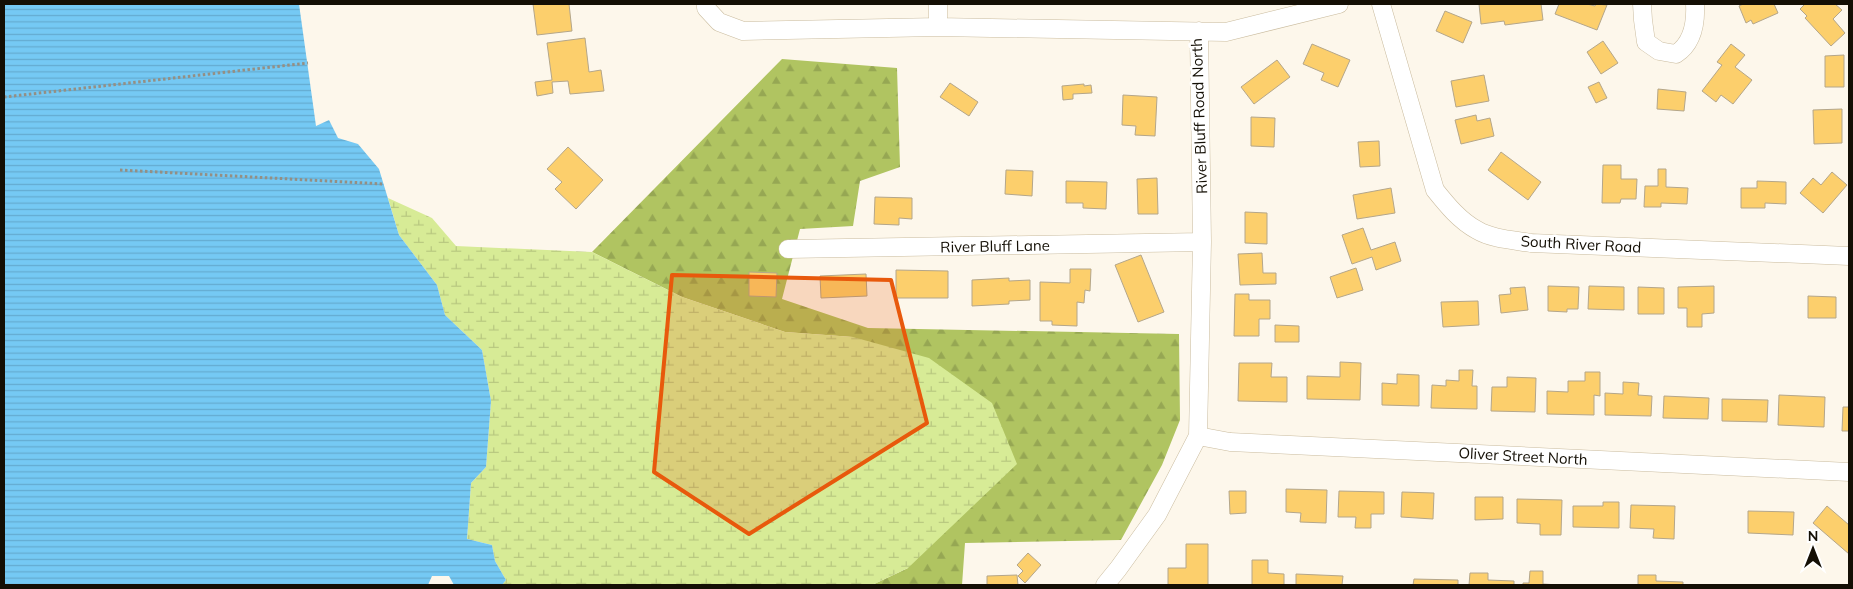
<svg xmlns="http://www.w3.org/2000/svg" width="1853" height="589" font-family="Mulish,sans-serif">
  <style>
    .forest { fill: url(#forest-firs) }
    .wetland { fill: url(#wetland-marsh) }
    .water { fill: url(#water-rules) }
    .building { fill: #fccf6c; stroke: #b4a68a }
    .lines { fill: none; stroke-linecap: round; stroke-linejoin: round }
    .minor-casing { stroke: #cabc9f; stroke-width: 19 }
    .path { stroke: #948f84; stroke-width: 3; stroke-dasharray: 2.5 2.5; stroke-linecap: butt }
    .minor { stroke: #fff; stroke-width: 18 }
    .marked { fill: #e8590c; fill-opacity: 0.2; stroke: #e8590c; stroke-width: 4; stroke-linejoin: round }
    .labels { text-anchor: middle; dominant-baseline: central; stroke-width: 5; stroke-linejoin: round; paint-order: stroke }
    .street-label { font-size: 15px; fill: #140f05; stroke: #fff }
  </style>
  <defs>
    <pattern id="forest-firs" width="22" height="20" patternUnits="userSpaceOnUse" patternTransform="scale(1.25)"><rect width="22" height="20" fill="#b0c461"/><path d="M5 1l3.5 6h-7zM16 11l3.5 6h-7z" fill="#96a753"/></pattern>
    <pattern id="wetland-marsh" width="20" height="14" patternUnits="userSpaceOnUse" patternTransform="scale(1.25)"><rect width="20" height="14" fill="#d7eb96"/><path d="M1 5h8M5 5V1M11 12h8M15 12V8" fill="none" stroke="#b8c880"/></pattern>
    <pattern id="water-rules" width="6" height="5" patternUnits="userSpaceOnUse" patternTransform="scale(1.25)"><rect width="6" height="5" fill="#75c9f4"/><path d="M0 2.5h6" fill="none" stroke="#64abd0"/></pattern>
  </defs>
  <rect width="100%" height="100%" fill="#fdf7eb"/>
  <path class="forest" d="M 782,59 L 897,68 L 900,167 L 860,181 L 853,226 L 800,229 L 782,299 L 868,328 L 1179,334 L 1180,420 L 1162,465 L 1121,540 L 965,543 L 962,585 L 872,585 L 908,568 L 853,337 L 785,332 L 682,297 L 592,252 Z"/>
  <path class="wetland" d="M 388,198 L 432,218 L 456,246 L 592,252 L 682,297 L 785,332 L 853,337 L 929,358 L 992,403 L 1017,464 L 908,568 L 872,585 L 502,585 L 506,580 L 495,561 L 492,545 L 467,539 L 471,483 L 486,467 L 491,401 L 482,350 L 445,315 L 437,285 L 399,235 Z"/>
  <path class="water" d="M 4,4 L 299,4 L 316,126 L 329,120 L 338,138 L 358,144 L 379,169 L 399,235 L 437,285 L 445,315 L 482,350 L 491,401 L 486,467 L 471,483 L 467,539 L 492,545 L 495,561 L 506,580 L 502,585 L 454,585 L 449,576 L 432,576 L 428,585 L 4,585 Z"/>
  <path class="building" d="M 533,4 L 569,4 L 572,31 L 537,35 Z
    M 1479,4 L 1541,4 L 1543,20 L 1505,25 L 1504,21 L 1481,24 Z
    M 1559,4 L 1587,4 L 1595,6 L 1596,4 L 1607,5 L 1597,30 L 1555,14 Z
    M 1743,4 L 1774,4 L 1778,13 L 1753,24 L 1751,20 L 1746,23 L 1739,6 Z
    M 1805,4 L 1835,4 L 1842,10 L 1833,19 L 1845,33 L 1831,46 L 1805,18 L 1807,16 L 1800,9 Z
    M 1445,11 L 1472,22 L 1463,43 L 1436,31 Z
    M 585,38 L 589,72 L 601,70 L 604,91 L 570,94 L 568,81 L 552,82 L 553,93 L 537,96 L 535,82 L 552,80 L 547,43 Z
    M 1603,41 L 1618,63 L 1601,74 L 1587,52 Z
    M 1312,44 L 1350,60 L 1338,87 L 1321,80 L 1324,73 L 1303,64 Z
    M 1731,44 L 1745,55 L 1735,67 L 1752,80 L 1733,104 L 1721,95 L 1716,102 L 1702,91 L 1722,65 L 1717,62 Z
    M 1844,55 L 1844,87 L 1825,87 L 1825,56 Z
    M 1277,60 L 1290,77 L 1254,104 L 1241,87 Z
    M 1484,75 L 1489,101 L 1456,107 L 1451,81 Z
    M 1599,82 L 1607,98 L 1596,103 L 1588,87 Z
    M 950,83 L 978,102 L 969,116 L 940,97 Z
    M 1084,84 L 1084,86 L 1091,85 L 1092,93 L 1073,94 L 1073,99 L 1063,100 L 1062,86 Z
    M 1658,89 L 1686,92 L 1684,111 L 1657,109 Z
    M 1123,95 L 1157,97 L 1155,136 L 1135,135 L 1136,126 L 1122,125 Z
    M 1842,109 L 1842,143 L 1814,144 L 1813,110 Z
    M 1476,115 L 1477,121 L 1490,118 L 1494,136 L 1461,144 L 1455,120 Z
    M 1251,117 L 1275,118 L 1274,147 L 1251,146 Z
    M 1379,141 L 1380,166 L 1360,167 L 1358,142 Z
    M 568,147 L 603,180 L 576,209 L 555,189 L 562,182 L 547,169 Z
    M 1501,152 L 1541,182 L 1528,200 L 1488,170 Z
    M 1603,165 L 1621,165 L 1621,179 L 1637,179 L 1636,199 L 1621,199 L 1620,203 L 1602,203 Z
    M 1658,169 L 1666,169 L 1666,187 L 1688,188 L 1687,204 L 1661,203 L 1661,207 L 1644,207 L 1645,186 L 1658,186 Z
    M 1006,170 L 1033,171 L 1032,196 L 1005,194 Z
    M 1832,172 L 1847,185 L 1823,213 L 1800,193 L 1813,178 L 1821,185 Z
    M 1157,178 L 1158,214 L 1138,214 L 1137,179 Z
    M 1066,181 L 1107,182 L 1106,209 L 1083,208 L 1083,203 L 1066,203 Z
    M 1757,181 L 1786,182 L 1786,204 L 1765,203 L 1765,208 L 1741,208 L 1741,188 L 1757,188 Z
    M 1391,188 L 1395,213 L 1357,219 L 1353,195 Z
    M 875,197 L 912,198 L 912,219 L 899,218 L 899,225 L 874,224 Z
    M 1245,212 L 1267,213 L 1267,244 L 1245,243 Z
    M 1363,228 L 1371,250 L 1395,242 L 1401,261 L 1376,270 L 1372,257 L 1352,264 L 1342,235 Z
    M 1262,253 L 1263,273 L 1276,273 L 1276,284 L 1240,285 L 1238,254 Z
    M 1141,255 L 1164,312 L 1138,322 L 1115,265 Z
    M 1356,268 L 1363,290 L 1337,298 L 1330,277 Z
    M 1070,269 L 1091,269 L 1090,291 L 1085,290 L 1084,303 L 1077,302 L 1077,326 L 1052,325 L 1052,321 L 1040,321 L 1040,282 L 1070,283 Z
    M 896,270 L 948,271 L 948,298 L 896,298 Z
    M 749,272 L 777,273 L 776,297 L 749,296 Z
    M 866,274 L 867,296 L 821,298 L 820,276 Z
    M 1009,278 L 1009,281 L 1030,280 L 1030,300 L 1009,301 L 1009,304 L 972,306 L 972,280 Z
    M 1548,286 L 1579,287 L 1578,309 L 1567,309 L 1567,312 L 1548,311 Z
    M 1589,286 L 1624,287 L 1624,310 L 1588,309 Z
    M 1714,286 L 1714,313 L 1702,314 L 1702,327 L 1687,327 L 1687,308 L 1678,308 L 1678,287 Z
    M 1525,287 L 1528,310 L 1501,313 L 1499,295 L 1511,294 L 1510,288 Z
    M 1638,287 L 1664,288 L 1664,314 L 1638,314 Z
    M 1235,294 L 1249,294 L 1249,300 L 1270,300 L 1270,319 L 1259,319 L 1259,336 L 1234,336 Z
    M 1808,296 L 1836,297 L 1836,318 L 1808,318 Z
    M 1478,301 L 1479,325 L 1443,327 L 1441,302 Z
    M 1275,325 L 1299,326 L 1299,342 L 1275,342 Z
    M 1340,362 L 1361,363 L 1360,400 L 1307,399 L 1307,376 L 1340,377 Z
    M 1239,363 L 1272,363 L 1271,377 L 1287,377 L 1287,402 L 1238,401 Z
    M 1459,370 L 1473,370 L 1472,386 L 1477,386 L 1477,409 L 1431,408 L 1432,385 L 1446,386 L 1446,380 L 1459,381 Z
    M 1585,372 L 1600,372 L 1600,396 L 1594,395 L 1594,415 L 1547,414 L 1547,391 L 1568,392 L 1568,381 L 1585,381 Z
    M 1397,374 L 1419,375 L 1419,406 L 1382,405 L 1382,383 L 1397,384 Z
    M 1507,377 L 1536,378 L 1535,412 L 1491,411 L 1492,387 L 1507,387 Z
    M 1623,382 L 1639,383 L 1638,395 L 1652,396 L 1651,416 L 1605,415 L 1605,393 L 1623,394 Z
    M 1779,395 L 1825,397 L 1824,427 L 1778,425 Z
    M 1664,396 L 1709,398 L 1708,419 L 1663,418 Z
    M 1722,399 L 1768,400 L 1767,422 L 1722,421 Z
    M 1843,407 L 1849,407 L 1849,431 L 1842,431 Z
    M 1286,489 L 1327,490 L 1326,523 L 1300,522 L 1301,513 L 1286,512 Z
    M 1229,491 L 1246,491 L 1246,513 L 1230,514 Z
    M 1339,491 L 1384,492 L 1384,514 L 1371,514 L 1371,528 L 1355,528 L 1356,517 L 1338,517 Z
    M 1402,492 L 1434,493 L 1433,519 L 1401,517 Z
    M 1475,497 L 1503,497 L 1503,519 L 1475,520 Z
    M 1517,499 L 1562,500 L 1561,535 L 1540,535 L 1540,524 L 1517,523 Z
    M 1603,502 L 1619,502 L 1619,528 L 1573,527 L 1573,506 L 1603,506 Z
    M 1631,505 L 1675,506 L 1674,539 L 1653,538 L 1654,529 L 1630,528 Z
    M 1827,506 L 1849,525 L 1849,554 L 1813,523 Z
    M 1748,511 L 1794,512 L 1793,535 L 1748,533 Z
    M 1186,544 L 1208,544 L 1208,585 L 1168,585 L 1168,568 L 1186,568 Z
    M 1028,553 L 1041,565 L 1025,583 L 1018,576 L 1023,571 L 1017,565 Z
    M 1252,560 L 1268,560 L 1268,573 L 1284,574 L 1284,585 L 1252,585 Z
    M 1530,571 L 1543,571 L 1543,584 L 1559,585 L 1523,585 L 1523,583 L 1529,583 Z
    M 1470,573 L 1488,573 L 1488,580 L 1514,581 L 1514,585 L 1469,585 Z
    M 1296,574 L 1343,576 L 1342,585 L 1296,585 Z
    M 1017,575 L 1018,585 L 987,585 L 987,576 Z
    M 1638,575 L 1656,575 L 1656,581 L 1683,582 L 1683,585 L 1638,585 Z
    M 1414,579 L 1458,580 L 1458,585 L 1413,585 Z"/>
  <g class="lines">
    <g class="minor-casing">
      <path id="minor" d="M 706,4 L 706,8 L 719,22 L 743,31 L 938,27 L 1226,32 L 1339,4
        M 938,4 L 938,27
        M 1381,4 L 1435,190 C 1447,205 1460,221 1477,230 C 1492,239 1513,240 1531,243 L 1849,256
        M 1642,4 L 1643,20 L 1646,42 L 1659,51 L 1676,54 C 1693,43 1696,23 1695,4
        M 788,249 L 1202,242
        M 1198,436 L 1230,442 L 1849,472
        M 1105,585 L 1118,569 L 1157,515 L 1198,436 L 1202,242 L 1199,31"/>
    </g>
    <path class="path" d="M 4,97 L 308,63
      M 120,170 L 384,184"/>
    <use href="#minor" class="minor"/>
  </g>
  <path class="marked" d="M 672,275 L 891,280 L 927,423 L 749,534 L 654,472 Z"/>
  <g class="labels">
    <g class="street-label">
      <text transform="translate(1199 116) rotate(-92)">River Bluff Road North</text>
      <text transform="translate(1581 244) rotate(3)">South River Road</text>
      <text transform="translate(995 246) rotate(-1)">River Bluff Lane</text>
      <text transform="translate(1523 456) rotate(3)">Oliver Street North</text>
    </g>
  </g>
  <rect width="1853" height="589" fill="none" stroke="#140f05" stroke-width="10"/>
  <g transform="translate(1813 549)" stroke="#ffffff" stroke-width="4" paint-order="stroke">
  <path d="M0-4L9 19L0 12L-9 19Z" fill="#140f05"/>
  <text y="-8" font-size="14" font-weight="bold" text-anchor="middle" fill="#140f05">N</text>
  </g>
</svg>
